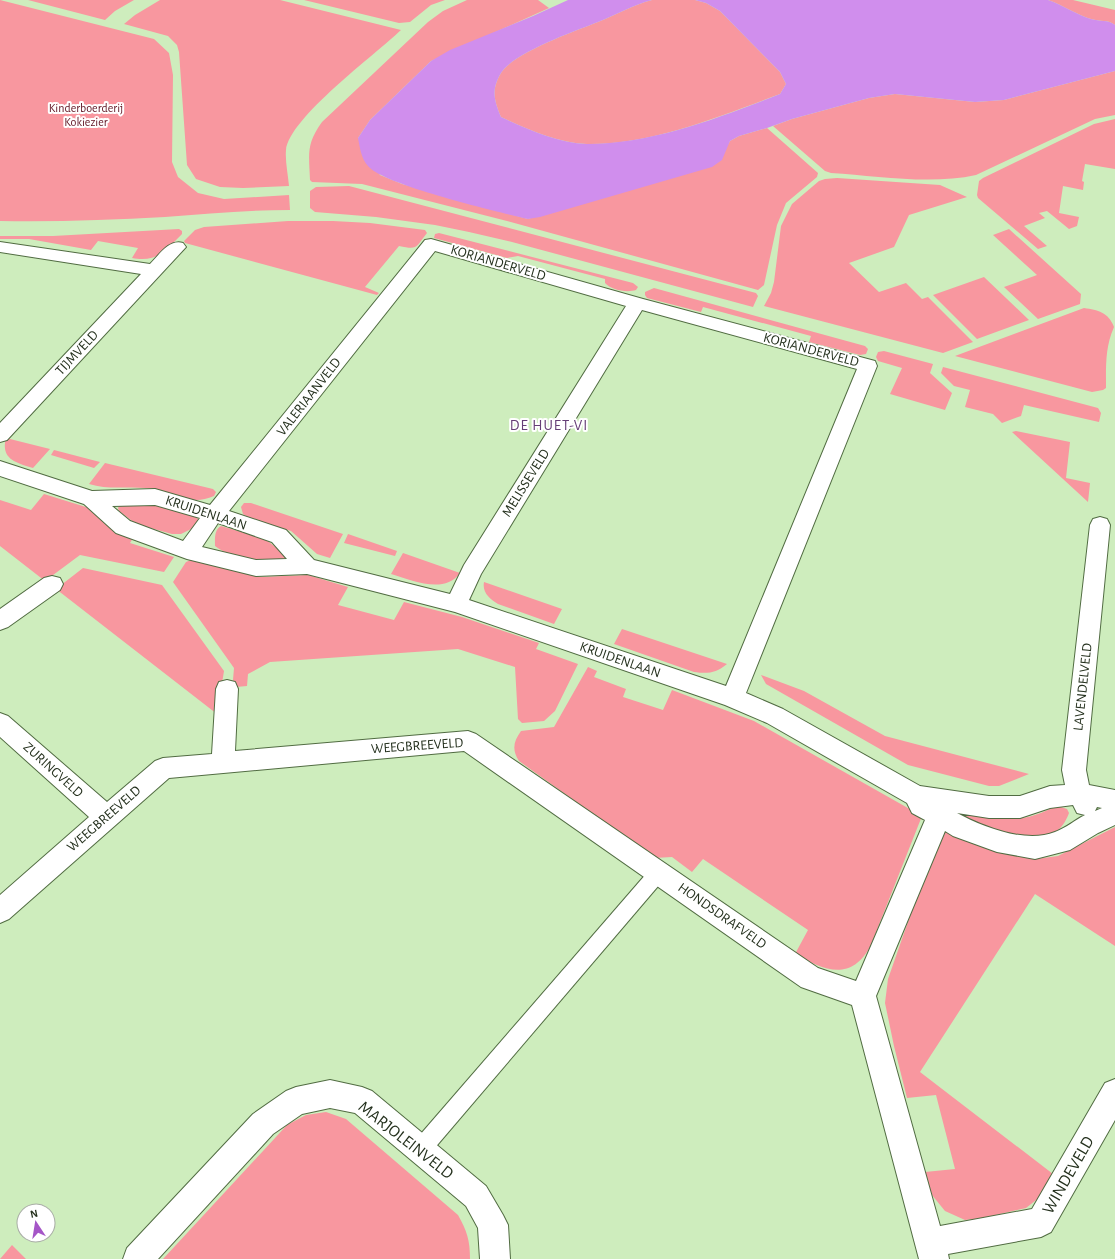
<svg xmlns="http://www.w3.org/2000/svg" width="1115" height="1259" font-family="'Alegreya Sans',sans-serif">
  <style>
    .green { fill: #f8979f }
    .water { fill: #d08eed }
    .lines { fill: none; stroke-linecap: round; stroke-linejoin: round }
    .service-casing { stroke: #516c42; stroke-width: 2 }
    .minor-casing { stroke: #516c42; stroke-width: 2 }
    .service { fill: #fff; fill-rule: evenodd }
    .minor { fill: #fff; fill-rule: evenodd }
    .labels { text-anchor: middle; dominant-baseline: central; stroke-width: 4; stroke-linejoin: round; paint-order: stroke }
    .far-park-label { font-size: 12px; fill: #5f1322; stroke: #fff }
    .street-label { font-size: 14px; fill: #25311e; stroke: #fff }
    .neighbourhood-label { font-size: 15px; letter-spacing: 1px; fill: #653e76; stroke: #fff }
    .near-street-label { font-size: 17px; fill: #25311e; stroke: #fff }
  </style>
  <rect width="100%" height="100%" fill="#ceedbd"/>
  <path class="green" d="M 0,0 L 154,39 L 169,53 L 173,75 L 172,162 L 178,177 L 198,193 L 224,199 L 289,195 L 290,210 C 248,210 207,214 165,217 C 110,220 55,222 0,221 Z
    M 28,0 L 134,0 L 115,11 L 105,20 Z
    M 160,0 L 280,0 L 401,30 C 376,54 289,118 286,150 C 285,161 288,174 289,186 L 243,188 L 220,187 L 196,179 L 187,165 L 179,52 L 177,45 L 168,36 L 124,24 L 135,15 Z
    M 304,0 L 445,0 L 431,5 L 410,22 L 399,23 Z
    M 467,0 L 538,0 L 549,8 L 431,61 L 370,120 L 358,138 L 380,175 L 402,184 L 528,219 L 725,150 L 730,141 L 739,136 L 767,128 L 818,173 L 817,177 L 786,203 L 777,225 L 764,285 L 758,290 L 507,221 L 362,184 L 312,182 L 310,180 C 309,154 306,144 322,122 L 428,22 L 443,11 Z
    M 652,0 L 695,0 L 706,3 L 720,11 L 780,72 L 786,84 L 780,94 C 720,116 652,145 587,144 C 558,143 527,129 501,117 C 494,100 491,90 501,73 C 513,53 575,31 598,22 C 616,15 633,5 652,0 Z
    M 1048,0 L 1073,0 L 1115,10 L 1115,25 C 1108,19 1100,22 1091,19 C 1077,15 1063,5 1048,0 Z
    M 1115,71 L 1115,115 L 1095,119 L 976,175 C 931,185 877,176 831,173 L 825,171 L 773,126 L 792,119 L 869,98 L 895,94 L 975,102 L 1004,100 Z
    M 1115,119 L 1115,169 L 1085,164 L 1082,181 L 1084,182 L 1083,190 L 1063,186 L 1059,213 L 1079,217 L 1077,226 L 1069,229 L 1047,211 L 1039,213 L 1045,218 L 1024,226 L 1047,246 L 1038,249 L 978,198 L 977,195 L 979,181 L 983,178 L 1094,124 Z
    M 837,178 L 940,185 L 967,197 L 909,215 L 894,247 L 849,263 L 879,292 L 906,283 L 922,299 L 928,297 L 973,342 L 943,353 L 764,306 L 771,293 L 774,282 L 781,226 L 792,204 L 819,181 L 825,179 Z
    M 349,186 L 756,293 L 758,296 L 753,307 L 512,242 L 469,232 L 435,225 L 376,217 L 315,212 L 310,208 L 310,191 L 316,187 Z
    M 288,221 L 333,221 L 370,223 L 425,230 L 427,233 C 415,248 418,250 399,246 L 365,287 L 379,293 L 377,295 L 185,243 L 184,241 L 195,230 L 204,227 Z
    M 179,229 L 182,231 L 182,234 C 166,250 157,263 132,258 L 138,248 L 98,241 L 91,250 L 29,239 L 0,239 L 0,236 L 53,236 Z
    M 1009,229 L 1081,294 L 1080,304 L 1038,319 L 1004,287 L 1037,275 L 993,235 Z
    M 439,233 L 633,283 L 638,287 L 636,290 C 627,293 611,290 605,283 L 605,279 L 518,256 L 507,258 L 434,238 L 435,234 Z
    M 984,277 L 1029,320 L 977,339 L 933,295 Z
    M 654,288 L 865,346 L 868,349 L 866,354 L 860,355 L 809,342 L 811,336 L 703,307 L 701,312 L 647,298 L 645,295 L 645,292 Z
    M 1084,308 C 1098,310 1108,312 1114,327 C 1105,347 1106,367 1106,388 L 1103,390 L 1092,392 L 955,356 Z
    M 884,351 L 933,364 L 930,373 L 952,393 L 945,410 L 890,394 L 902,368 L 878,361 L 876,357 L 878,352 Z
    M 943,367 L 1098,408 L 1101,413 L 1099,422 L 1024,405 L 1021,416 L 1002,423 L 993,414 L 965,407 L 970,390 L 954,386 L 941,373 Z
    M 1016,431 L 1070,442 L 1066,478 L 1090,483 L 1088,502 L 1012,432 Z
    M 6,438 L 50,449 L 33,468 C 18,463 0,460 6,438 Z
    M 54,450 L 100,462 L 94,468 L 51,455 Z
    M 105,463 L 213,489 L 216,492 L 214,496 C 187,508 172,489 146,488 C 127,486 108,490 89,484 Z
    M 44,494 L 89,508 L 115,533 L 133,538 L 130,543 L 174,557 L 164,572 L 80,555 L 45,581 L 0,546 L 0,500 L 31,510 Z
    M 244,503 L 251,503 L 343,534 L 330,558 L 317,554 L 291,531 L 249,518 L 243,514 L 241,507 Z
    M 120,504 L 153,504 L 197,517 L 199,522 L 191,529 L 181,534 L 172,534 L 136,524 L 119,511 L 118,508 Z
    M 221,526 L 265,539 L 286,555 L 287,558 L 285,560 C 263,561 233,560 215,546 C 215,539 214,530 221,526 Z
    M 348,534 L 397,551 L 395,556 L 344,543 Z
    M 403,553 L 460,573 C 444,595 412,580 391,574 Z
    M 196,558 L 260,577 L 308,575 L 348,587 L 338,605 L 394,620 L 404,602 L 462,617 L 539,643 L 536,649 L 578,664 L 555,711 L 544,721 L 522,723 L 518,719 L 515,667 L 458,649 L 270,662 L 248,674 L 247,686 L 236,687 L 233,680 L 234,668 L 173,582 L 186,562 Z
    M 83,568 L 162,585 L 224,671 L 217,714 L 56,589 Z
    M 484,582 L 562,609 L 554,624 L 498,604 C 490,599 482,593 484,582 Z
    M 622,629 L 727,664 C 716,673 708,674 694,672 L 614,644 Z
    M 588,667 L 597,671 L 594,677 L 626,689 L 623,697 L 663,710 L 672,690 L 754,721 L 922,816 L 871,945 C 852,982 824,971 795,954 L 808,930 L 703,859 L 692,872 L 672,857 L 654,858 L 519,761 C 512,750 513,742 521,731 L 554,727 Z
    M 761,675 L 804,691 L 885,736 L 1029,774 L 999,786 L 989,786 L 908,765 L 766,684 Z
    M 1058,806 L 1067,809 L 1069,813 C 1058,843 1033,839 1007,834 C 999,832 990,831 983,828 C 975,824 968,819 961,815 L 964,811 C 988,817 1011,823 1035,815 C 1043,813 1050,808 1058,806 Z
    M 941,827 L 1036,859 L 1058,856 L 1115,827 L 1115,946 L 1035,894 L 920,1072 L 1053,1174 L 1040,1197 L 1026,1208 L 983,1218 L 965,1220 L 945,1211 L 932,1195 L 925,1172 L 955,1169 L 936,1095 L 907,1098 L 894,1046 L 885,1003 L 888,979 Z
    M 326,1112 L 346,1119 L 458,1215 C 467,1231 470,1240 470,1259 L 163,1259 L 287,1125 L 306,1115 Z
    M 12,1245 L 26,1259 L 0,1259 Z"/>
  <path class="water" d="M 568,0 L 652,0 C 633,5 616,15 598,22 C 575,31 513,53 501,73 C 491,90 494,100 501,117 C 527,129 558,143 587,144 C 652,144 721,117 780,94 L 786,84 L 780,72 L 720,11 L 706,3 L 695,0 L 1048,0 C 1063,5 1077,15 1091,19 C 1100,22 1108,19 1115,25 L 1115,71 L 1004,100 L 975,102 L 895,94 L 869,98 L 792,119 L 767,128 L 739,136 L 730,141 L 722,160 L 712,167 L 540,217 L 528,219 C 499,212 383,185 368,166 C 361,158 360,148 358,138 L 370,120 L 431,61 L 450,50 L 533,16 Z"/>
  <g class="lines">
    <g class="service-casing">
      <path id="service" d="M 659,864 L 665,866 L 668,872 L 665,878 L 427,1157 L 420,1160 L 413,1157 L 410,1150 L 413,1143 L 653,866 Z"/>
    </g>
    <g class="minor-casing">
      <path id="minor" d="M 431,239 L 643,299 L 875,361 L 877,366 L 746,693 L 783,709 L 920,786 L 989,796 L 1020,796 L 1050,786 L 1065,785 L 1062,770 L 1090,525 L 1093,519 L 1100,517 L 1107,519 L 1110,525 L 1086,770 L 1089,785 L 1115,790 L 1115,825 L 1098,833 L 1070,850 L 1035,859 L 997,852 L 953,836 L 945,831 L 876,996 L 940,1226 L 1032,1209 L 1105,1083 L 1115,1079 L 1115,1120 L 1051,1232 L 1041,1237 L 948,1254 L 949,1259 L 919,1259 L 852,1005 L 801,987 L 464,751 L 169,778 L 9,919 L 0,923 L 0,895 L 89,817 L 0,737 L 0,713 L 8,716 L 107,802 L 155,761 L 163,758 L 212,754 L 216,689 L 219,682 L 227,680 L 235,682 L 238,689 L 235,751 L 468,731 L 476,734 L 818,968 L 856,981 L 925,820 L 912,813 L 907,803 L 767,723 L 725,705 L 455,612 L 307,574 L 256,576 L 187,559 L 116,533 L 84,504 L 0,476 L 0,461 L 92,491 L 155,489 L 210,505 L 425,240 ZM 435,251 L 626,306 L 464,565 L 450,594 L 314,560 L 286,530 L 229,511 ZM 642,310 L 857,369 L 726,686 L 469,600 L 481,574 ZM 155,505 L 200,518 L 183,541 L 130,521 L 112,506 ZM 218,523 L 272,542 L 287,559 L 256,560 L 202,547 ZM 1073,805 L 1077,813 L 1085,815 C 1075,820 1066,828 1055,832 C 1026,844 983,827 957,813 L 989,818 L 1020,818 L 1050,808 ZM 1097,807 L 1102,808 L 1095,811 Z
        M 0,242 L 150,264 C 160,254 169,239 183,243 L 186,247 L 7,440 L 0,442 L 0,423 L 141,274 L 0,252 Z
        M 52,576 L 60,578 L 63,584 L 60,590 L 8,627 L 0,630 L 0,609 L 44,578 Z
        M 330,1080 L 362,1087 L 372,1091 L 486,1186 L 503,1215 L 508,1225 L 510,1259 L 480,1259 L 478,1228 L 466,1206 L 355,1113 L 330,1108 L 302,1114 L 273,1134 L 158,1259 L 123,1259 L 127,1248 L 253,1114 L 286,1091 L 296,1087 Z"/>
    </g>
    <use href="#service" class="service"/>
    <use href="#minor" class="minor"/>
  </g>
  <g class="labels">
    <g class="far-park-label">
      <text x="86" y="108">Kinderboerderij<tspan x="86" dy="14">Kokiezier</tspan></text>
    </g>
    <g class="street-label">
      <text transform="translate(498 263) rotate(16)">KORIANDERVELD</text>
      <text transform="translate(811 350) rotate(15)">KORIANDERVELD</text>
      <text transform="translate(77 353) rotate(-47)">TIJMVELD</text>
      <text transform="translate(309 397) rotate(-52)">VALERIAANVELD</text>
      <text transform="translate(526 483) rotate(-58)">MELISSEVELD</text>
      <text transform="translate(206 513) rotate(18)">KRUIDENLAAN</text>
      <text transform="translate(620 660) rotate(19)">KRUIDENLAAN</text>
      <text transform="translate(1083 687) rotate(-84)">LAVENDELVELD</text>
      <text transform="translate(417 746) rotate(-4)">WEEGBREEVELD</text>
      <text transform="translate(53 770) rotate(42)">ZURINGVELD</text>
      <text transform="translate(104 819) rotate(-41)">WEEGBREEVELD</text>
      <text transform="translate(722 916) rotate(35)">HONDSDRAFVELD</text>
    </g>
    <g class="neighbourhood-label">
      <text x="549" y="425">DE HUET-VI</text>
    </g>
    <g class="near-street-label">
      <text transform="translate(406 1140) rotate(38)">MARJOLEINVELD</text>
      <text transform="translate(1068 1175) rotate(-60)">WINDEVELD</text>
    </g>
  </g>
  <g transform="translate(36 1223) rotate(348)"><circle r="19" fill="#ffffff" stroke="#a8ada5"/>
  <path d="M0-3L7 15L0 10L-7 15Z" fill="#a556c7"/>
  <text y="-6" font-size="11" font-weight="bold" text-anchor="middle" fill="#25311e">N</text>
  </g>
</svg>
